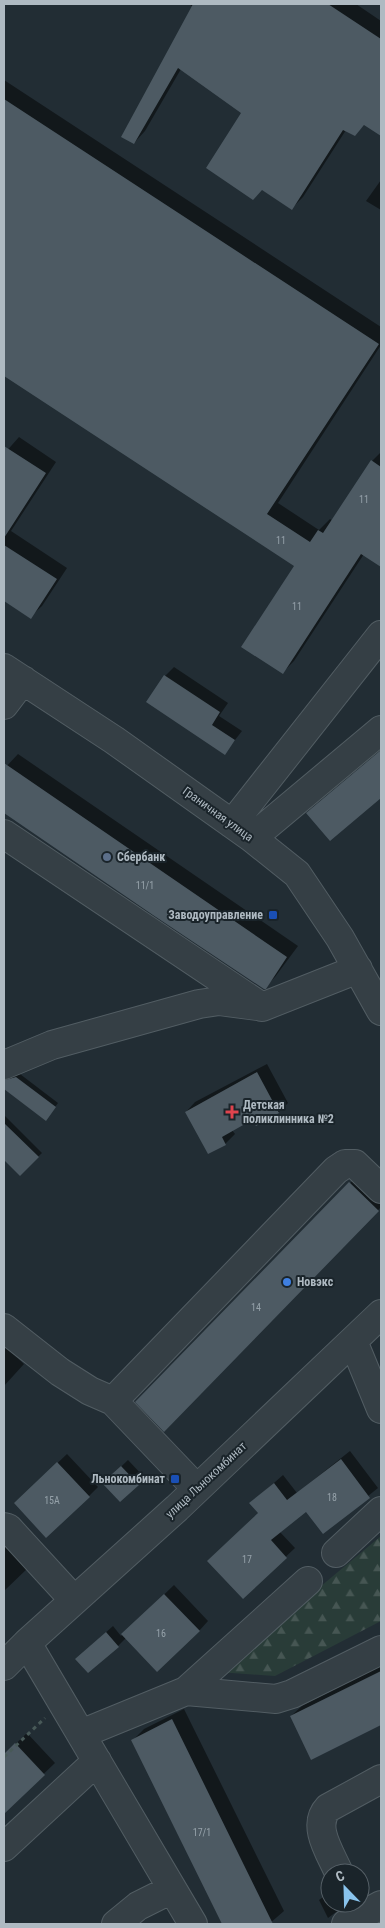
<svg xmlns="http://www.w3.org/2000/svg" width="385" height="1928" font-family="'Roboto Condensed',sans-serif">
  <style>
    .forest { fill: url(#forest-firs) }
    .shadow { fill: #0007 }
    .building { fill: #4d5a63 }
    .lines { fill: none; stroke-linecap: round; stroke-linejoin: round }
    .minor-casing { stroke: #525d63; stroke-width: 30 }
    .path { stroke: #485958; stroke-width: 3; stroke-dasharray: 4 4; stroke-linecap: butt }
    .minor { stroke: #353f45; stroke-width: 28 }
    .service-dot { fill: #5c6f8a; stroke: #1a242a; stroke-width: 2 }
    .transit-dot { fill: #1a4fb4; stroke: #1a242a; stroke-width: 2 }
    .health-dot { fill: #e0444e; stroke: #1a242a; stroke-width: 2 }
    .shop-dot { fill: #3f7fe0; stroke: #1a242a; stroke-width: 2 }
    .labels { text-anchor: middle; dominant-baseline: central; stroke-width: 4; stroke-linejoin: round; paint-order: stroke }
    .number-label { font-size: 10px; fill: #96a2aa }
    .street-label { font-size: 12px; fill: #afbac2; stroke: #1a242a }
    .poi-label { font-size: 12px; font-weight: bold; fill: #afbac2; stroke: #1a242a; text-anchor: start }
  </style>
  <defs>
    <pattern id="forest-firs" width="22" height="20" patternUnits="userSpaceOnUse" patternTransform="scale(1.25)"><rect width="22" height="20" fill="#293c38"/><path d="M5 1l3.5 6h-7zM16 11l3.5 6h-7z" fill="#465653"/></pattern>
  </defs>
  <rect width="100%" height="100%" fill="#222d34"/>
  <path class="forest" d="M 381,1536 L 381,1621 L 275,1676 L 218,1672 Z"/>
  <path class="shadow" d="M 189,4 L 356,4 L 381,21 L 381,134 L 365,124 L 354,135 L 346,130 L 303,197 L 292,208 L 242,112 L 181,69 L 145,131 L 134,143 L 193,7 Z
    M 4,80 L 381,327 L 381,345 L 278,503 L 319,530 L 330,519 L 333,521 L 372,461 L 381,452 L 381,566 L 364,554 L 294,661 L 283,672 L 296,565 L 4,375 Z
    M 381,180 L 381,210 L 366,201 Z
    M 19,437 L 56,462 L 11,531 L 67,568 L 42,606 L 30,617 L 4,600 L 4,454 Z
    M 174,667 L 228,703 L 219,716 L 242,731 L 224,754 L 165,676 Z
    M 18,754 L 298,946 L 275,977 L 264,988 L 4,811 L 4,769 Z
    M 267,1064 L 288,1103 L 279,1112 L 256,1124 L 253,1118 L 232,1130 L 235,1134 L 225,1144 L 208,1153 L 186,1112 L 195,1102 Z
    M 20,1074 L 58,1103 L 46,1119 L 4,1087 L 4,1084 L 10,1077 Z
    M 4,1115 L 42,1153 L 20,1174 L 4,1158 Z
    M 361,1172 L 381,1191 L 381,1207 L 164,1430 L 137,1402 Z
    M 4,1346 L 24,1364 L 4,1386 Z
    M 350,1451 L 378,1488 L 323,1532 L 306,1510 L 279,1531 L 295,1548 L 243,1597 L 259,1513 L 251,1503 L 283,1475 L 297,1493 Z
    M 67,1454 L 98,1487 L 89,1496 L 25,1494 Z
    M 128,1460 L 144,1477 L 120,1500 L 104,1483 Z
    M 4,1542 L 28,1568 L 4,1591 Z
    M 174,1585 L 208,1621 L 199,1631 L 126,1638 L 118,1646 L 84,1652 L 113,1626 L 121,1636 Z
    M 381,1666 L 381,1724 L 312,1758 L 291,1716 L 303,1705 Z
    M 184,1709 L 284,1911 L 269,1924 L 223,1924 L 133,1740 L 144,1729 Z
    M 27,1733 L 55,1763 L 4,1812 L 4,1755 Z
    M 330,1892 L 330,1903 L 348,1903 L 328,1918 L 319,1900 Z"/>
  <path class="building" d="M 193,4 L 328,4 L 381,39 L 381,136 L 364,125 L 355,136 L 343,130 L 292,210 L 262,190 L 253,200 L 206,168 L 241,113 L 178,68 L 134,144 L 121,137 Z
    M 4,99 L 379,344 L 267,514 L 310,542 L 318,530 L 323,533 L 371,460 L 381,467 L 381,567 L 361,554 L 283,674 L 241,647 L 294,566 L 4,376 Z
    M 4,446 L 46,473 L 4,538 Z
    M 4,545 L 57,579 L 31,619 L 4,601 Z
    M 164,675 L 220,712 L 212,725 L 235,740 L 225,755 L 146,702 Z
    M 381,750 L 381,798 L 330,841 L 306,813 Z
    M 4,763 L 287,957 L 266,989 L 264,989 L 153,915 L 4,813 Z
    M 257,1072 L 279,1113 L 256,1126 L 252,1120 L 222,1137 L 226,1145 L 208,1154 L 185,1112 Z
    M 16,1077 L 56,1107 L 46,1121 L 4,1089 L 5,1080 Z
    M 4,1123 L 39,1157 L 20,1176 L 4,1160 Z
    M 349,1182 L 379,1211 L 164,1432 L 135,1402 Z
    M 341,1459 L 370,1498 L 323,1534 L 306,1512 L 271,1540 L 287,1558 L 243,1599 L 207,1561 L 258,1513 L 249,1503 L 274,1483 L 287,1500 Z
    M 57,1462 L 90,1497 L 46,1538 L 14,1503 Z
    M 121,1466 L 139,1485 L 120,1502 L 102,1483 Z
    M 164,1594 L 200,1631 L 157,1672 L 121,1634 Z
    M 106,1632 L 119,1647 L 88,1673 L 75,1659 Z
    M 381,1671 L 381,1725 L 311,1760 L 290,1716 Z
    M 172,1719 L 273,1924 L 222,1924 L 131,1740 Z
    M 15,1743 L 45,1775 L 4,1814 L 4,1754 Z"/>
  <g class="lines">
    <g class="minor-casing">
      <path id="minor" d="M 4,668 L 114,740 L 252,838 L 297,874 L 340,938 L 381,1011
        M 4,705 L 23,680
        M 232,824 L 381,635
        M 4,834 L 262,1007 L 358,969
        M 252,838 L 381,730
        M 4,1065 L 52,1045 L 199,1004 L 219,1001 L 257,1006
        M 4,1328 L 60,1372 L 90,1391 L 113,1401 L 197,1489
        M 353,1341 L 381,1409
        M 113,1401 L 336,1170 L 345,1164 L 355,1164 L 381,1189
        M 4,1527 L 8,1528 L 74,1600
        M 336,1553 L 381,1511
        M 27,1643 L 193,1924
        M 4,1666 L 27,1643 L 177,1508 L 381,1314
        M 186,1691 L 308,1581
        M 81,1734 L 186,1691 L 276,1699 L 292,1694 L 381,1650
        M 4,1847 L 97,1761
        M 339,1873 C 331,1854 311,1826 328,1808 L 381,1779
        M 116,1924 L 138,1906 L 172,1889
        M 346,1924 L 381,1905"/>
    </g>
    <path class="path" d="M 4,1757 L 45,1718"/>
    <use href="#minor" class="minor"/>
  </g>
  <circle class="service-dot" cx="107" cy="857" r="5"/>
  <g class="transit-dot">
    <rect x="268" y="910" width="10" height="10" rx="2.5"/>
    <rect x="170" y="1474" width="10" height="10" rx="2.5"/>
  </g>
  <path class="health-dot" d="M229.5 1104.5h5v5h5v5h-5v5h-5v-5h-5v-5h5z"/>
  <circle class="shop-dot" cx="287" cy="1282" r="5"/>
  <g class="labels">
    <g class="number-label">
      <text x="364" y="499">11</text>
      <text x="281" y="540">11</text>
      <text x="297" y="606">11</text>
      <text x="145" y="885">11/1</text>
      <text x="256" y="1307">14</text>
      <text x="332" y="1497">18</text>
      <text x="52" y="1500">15А</text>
      <text x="247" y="1559">17</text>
      <text x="161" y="1633">16</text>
      <text x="202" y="1832">17/1</text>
    </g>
    <g class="street-label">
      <text transform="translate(218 814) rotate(36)">Граничная улица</text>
      <text transform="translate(206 1480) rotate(-43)">улица Льнокомбинат</text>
    </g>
    <g class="poi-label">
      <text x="117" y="857">Сбербанк</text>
      <text x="263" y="915" text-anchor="end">Заводоуправление</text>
      <text x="243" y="1105">Детская<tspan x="243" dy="14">поликлинника №2</tspan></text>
      <text x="297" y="1282">Новэкс</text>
      <text x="165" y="1479" text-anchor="end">Льнокомбинат</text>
    </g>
  </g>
  <rect width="385" height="1928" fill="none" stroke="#afbac2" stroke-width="10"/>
  <g transform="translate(345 1888) rotate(337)"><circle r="24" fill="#1a242a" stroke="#566067"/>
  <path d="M0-4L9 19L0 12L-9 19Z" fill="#89c3ec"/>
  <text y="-8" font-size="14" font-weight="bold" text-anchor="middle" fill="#afbac2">С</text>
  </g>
</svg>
